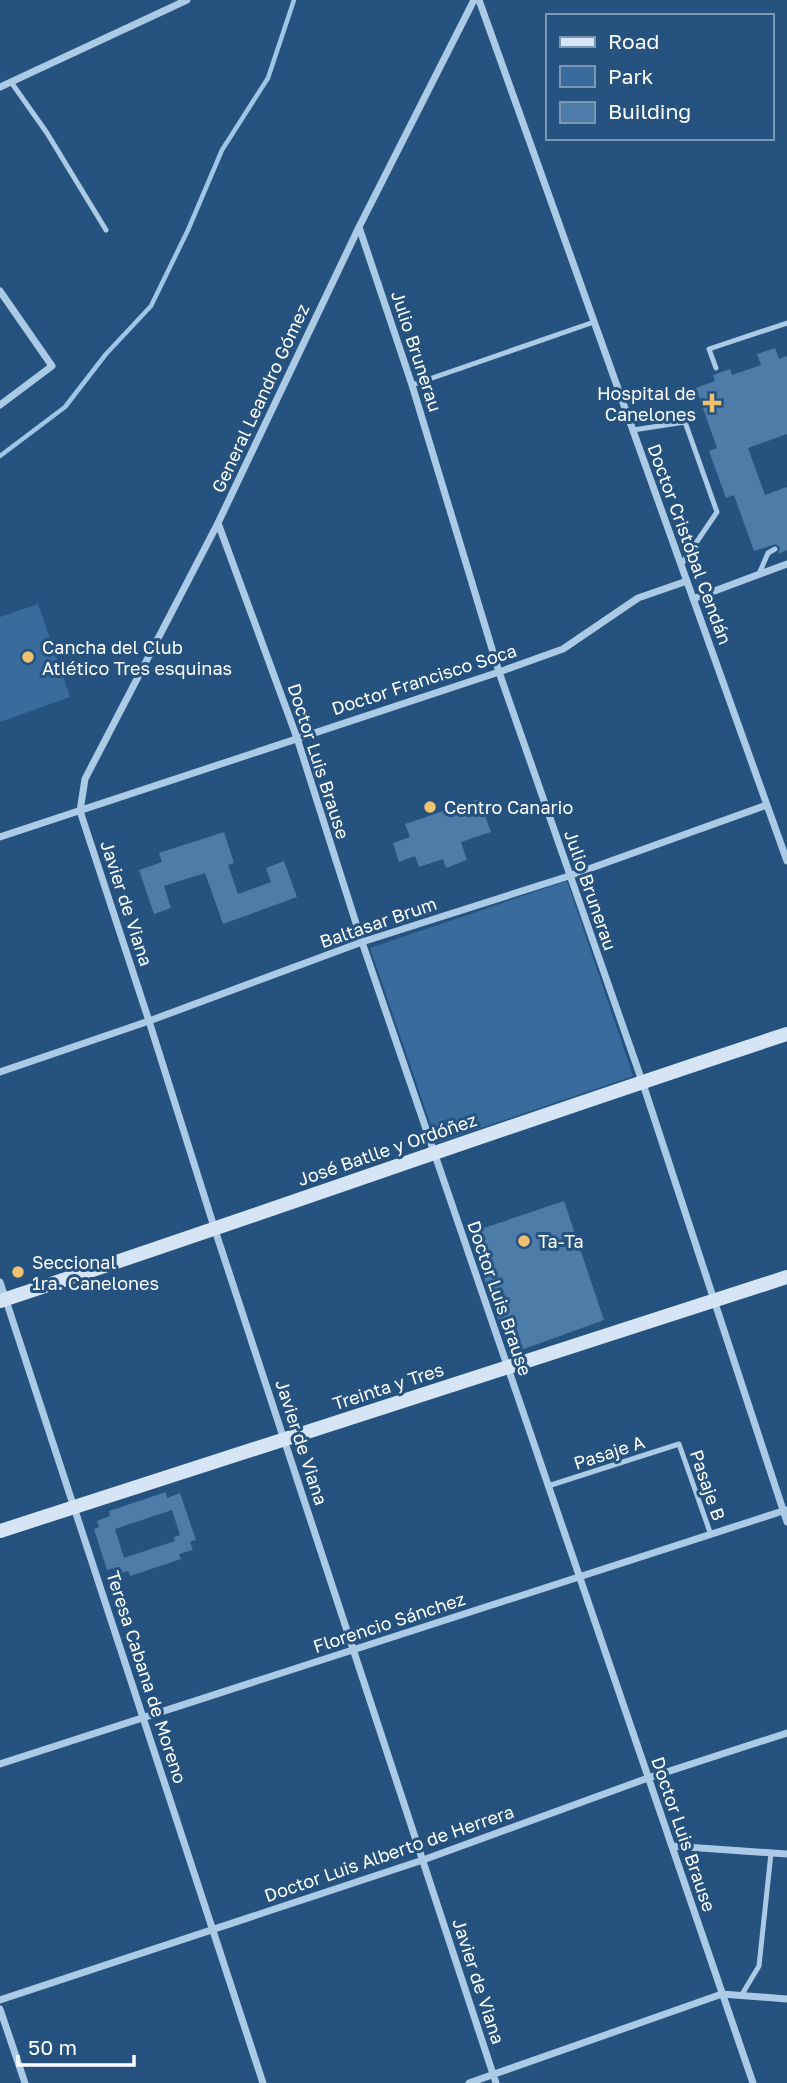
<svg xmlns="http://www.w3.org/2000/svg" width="787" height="2083" font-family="'Golos Text',sans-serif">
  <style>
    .green { fill: #396c9d }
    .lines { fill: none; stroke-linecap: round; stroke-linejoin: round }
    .stream { stroke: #9fc5e7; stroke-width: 4.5 }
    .building { fill: #4d7ca8; fill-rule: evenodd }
    .lane { stroke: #abcae6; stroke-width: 5 }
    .street { stroke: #abcae6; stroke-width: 7 }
    .secondary { stroke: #d5e5f5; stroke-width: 14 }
    .poi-dot { fill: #f0c26f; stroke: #25527f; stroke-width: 2.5 }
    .labels { text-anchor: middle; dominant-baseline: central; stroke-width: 6; stroke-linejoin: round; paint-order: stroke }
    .street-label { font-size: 18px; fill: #fff; stroke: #25527f }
    .poi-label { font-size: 18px; fill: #fff; stroke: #25527f; text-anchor: start }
  </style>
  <rect width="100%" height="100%" fill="#25527f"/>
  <path class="green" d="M 38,604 L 70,697 L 0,722 L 0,617 Z
    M 567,881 L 633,1076 L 437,1143 L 370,948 Z"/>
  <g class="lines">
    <path class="stream" d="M 0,456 L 65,407 L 106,354 L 151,306 L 188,230 L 222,150 L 268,78 L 294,0"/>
  </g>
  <path class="building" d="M 775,348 L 779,359 L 787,356 L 787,434 L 748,448 L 765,495 L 787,487 L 787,550 L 778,554 L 780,548 L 776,544 L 754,551 L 734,495 L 726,498 L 709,451 L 717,448 L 696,388 L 715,381 L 713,375 L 730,369 L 732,375 L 761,365 L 757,354 Z
    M 479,799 L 491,832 L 461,842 L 467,860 L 446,868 L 443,859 L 419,867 L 415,856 L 399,862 L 393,843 L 410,837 L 405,824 Z
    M 224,832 L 234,863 L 228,865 L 238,894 L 271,882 L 266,868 L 284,861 L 297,897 L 223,924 L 205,873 L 164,886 L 171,908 L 154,914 L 139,870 L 162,862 L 159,853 Z
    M 564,1201 L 604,1320 L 510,1354 L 469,1233 Z
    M 166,1492 L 167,1498 L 180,1493 L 196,1540 L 190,1542 L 193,1550 L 179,1554 L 181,1559 L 130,1576 L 128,1571 L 115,1575 L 113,1568 L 107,1570 L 94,1529 L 99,1527 L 97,1521 L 110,1516 L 109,1511 ZM 172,1510 L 180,1535 L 174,1537 L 175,1541 L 124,1558 L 115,1529 Z"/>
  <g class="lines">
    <path class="lane" d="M 11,82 L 47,133 L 106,230
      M 716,368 L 709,349 L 787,323
      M 412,385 L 594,322
      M 633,430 L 685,422 L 717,512 L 681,565
      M 759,574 L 768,553 L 775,549
      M 548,1486 L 679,1444 L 711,1535
      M 741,1996 L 759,1966 L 771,1853"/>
    <path class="street" d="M 474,0 L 359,227 L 218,523 L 85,779 L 80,811 L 149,1021 L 215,1230 L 496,2083
      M 479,0 L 787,861
      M 0,87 L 187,0
      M 359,227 L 412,385 L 499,672 L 642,1081 L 787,1522
      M 0,291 L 52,366 L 0,405
      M 218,523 L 297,738 L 362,942 L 753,2083
      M 693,599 L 787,564
      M 0,837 L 499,672 L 563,649 L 638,598 L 687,581
      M 0,1072 L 149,1021 L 362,942 L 569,876 L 767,805
      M 0,1282 L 263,2083
      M 0,1764 L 786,1510
      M 672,1846 L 787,1854
      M 0,2000 L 423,1860 L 648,1778 L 787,1733
      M 0,2009 L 25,2083
      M 469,2083 L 722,1994 L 787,1999"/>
    <path class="secondary" d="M 0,1301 C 263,1214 524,1120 787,1034
      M 0,1531 L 787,1277"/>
  </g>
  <g class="poi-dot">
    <path d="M708.5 392.5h7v7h7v7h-7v7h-7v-7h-7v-7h7z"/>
    <circle cx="28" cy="657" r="7"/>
    <circle cx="430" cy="807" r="7"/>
    <circle cx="524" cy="1241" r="7"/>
    <circle cx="18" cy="1272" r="7"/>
  </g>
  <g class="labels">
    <g class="street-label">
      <text transform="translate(417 351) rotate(72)">Julio Brunerau</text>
      <text transform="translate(260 398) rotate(-65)">General Leandro Gómez</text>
      <text transform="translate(690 544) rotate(70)">Doctor Cristóbal Cendán</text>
      <text transform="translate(424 679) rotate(-18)">Doctor Francisco Soca</text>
      <text transform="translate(319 761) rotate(72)">Doctor Luis Brause</text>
      <text transform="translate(591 890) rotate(71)">Julio Brunerau</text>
      <text transform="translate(127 903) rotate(72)">Javier de Viana</text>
      <text transform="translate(378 922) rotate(-19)">Baltasar Brum</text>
      <text transform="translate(387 1149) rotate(-19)">José Batlle y Ordóñez</text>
      <text transform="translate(500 1298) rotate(71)">Doctor Luis Brause</text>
      <text transform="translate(388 1386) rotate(-18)">Treinta y Tres</text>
      <text transform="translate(302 1442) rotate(72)">Javier de Viana</text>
      <text transform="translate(609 1452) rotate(-18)">Pasaje A</text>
      <text transform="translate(708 1485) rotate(71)">Pasaje B</text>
      <text transform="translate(389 1622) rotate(-18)">Florencio Sánchez</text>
      <text transform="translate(147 1677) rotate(72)">Teresa Cabana de Moreno</text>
      <text transform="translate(684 1834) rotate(71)">Doctor Luis Brause</text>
      <text transform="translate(389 1853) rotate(-19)">Doctor Luis Alberto de Herrera</text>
      <text transform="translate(479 1981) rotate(72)">Javier de Viana</text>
    </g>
    <g class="poi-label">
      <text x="696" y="393" text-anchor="end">Hospital de<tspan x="696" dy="21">Canelones</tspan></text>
      <text x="42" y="647">Cancha del Club<tspan x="42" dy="21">Atlético Tres esquinas</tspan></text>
      <text x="444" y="807">Centro Canario</text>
      <text x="538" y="1241">Ta-Ta</text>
      <text x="32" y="1262">Seccional<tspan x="32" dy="21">1ra. Canelones</tspan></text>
    </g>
  </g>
  <rect x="546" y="14" width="228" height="126" fill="#25527f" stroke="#7c97b2" stroke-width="2"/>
  <rect x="560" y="37" width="35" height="10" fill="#d5e5f5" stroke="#7c97b2" stroke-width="2"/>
  <text x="608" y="49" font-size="21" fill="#ffffff">Road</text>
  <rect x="560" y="66" width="35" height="21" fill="#396c9d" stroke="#7c97b2" stroke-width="2"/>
  <text x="608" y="84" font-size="21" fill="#ffffff">Park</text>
  <rect x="560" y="102" width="35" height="21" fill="#4d7ca8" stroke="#7c97b2" stroke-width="2"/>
  <text x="608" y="119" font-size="21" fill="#ffffff">Building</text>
  <path d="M18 2055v10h116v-10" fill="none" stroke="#ffffff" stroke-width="3.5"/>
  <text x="28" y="2055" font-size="21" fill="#ffffff" stroke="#25527f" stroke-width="5" paint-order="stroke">50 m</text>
</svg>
